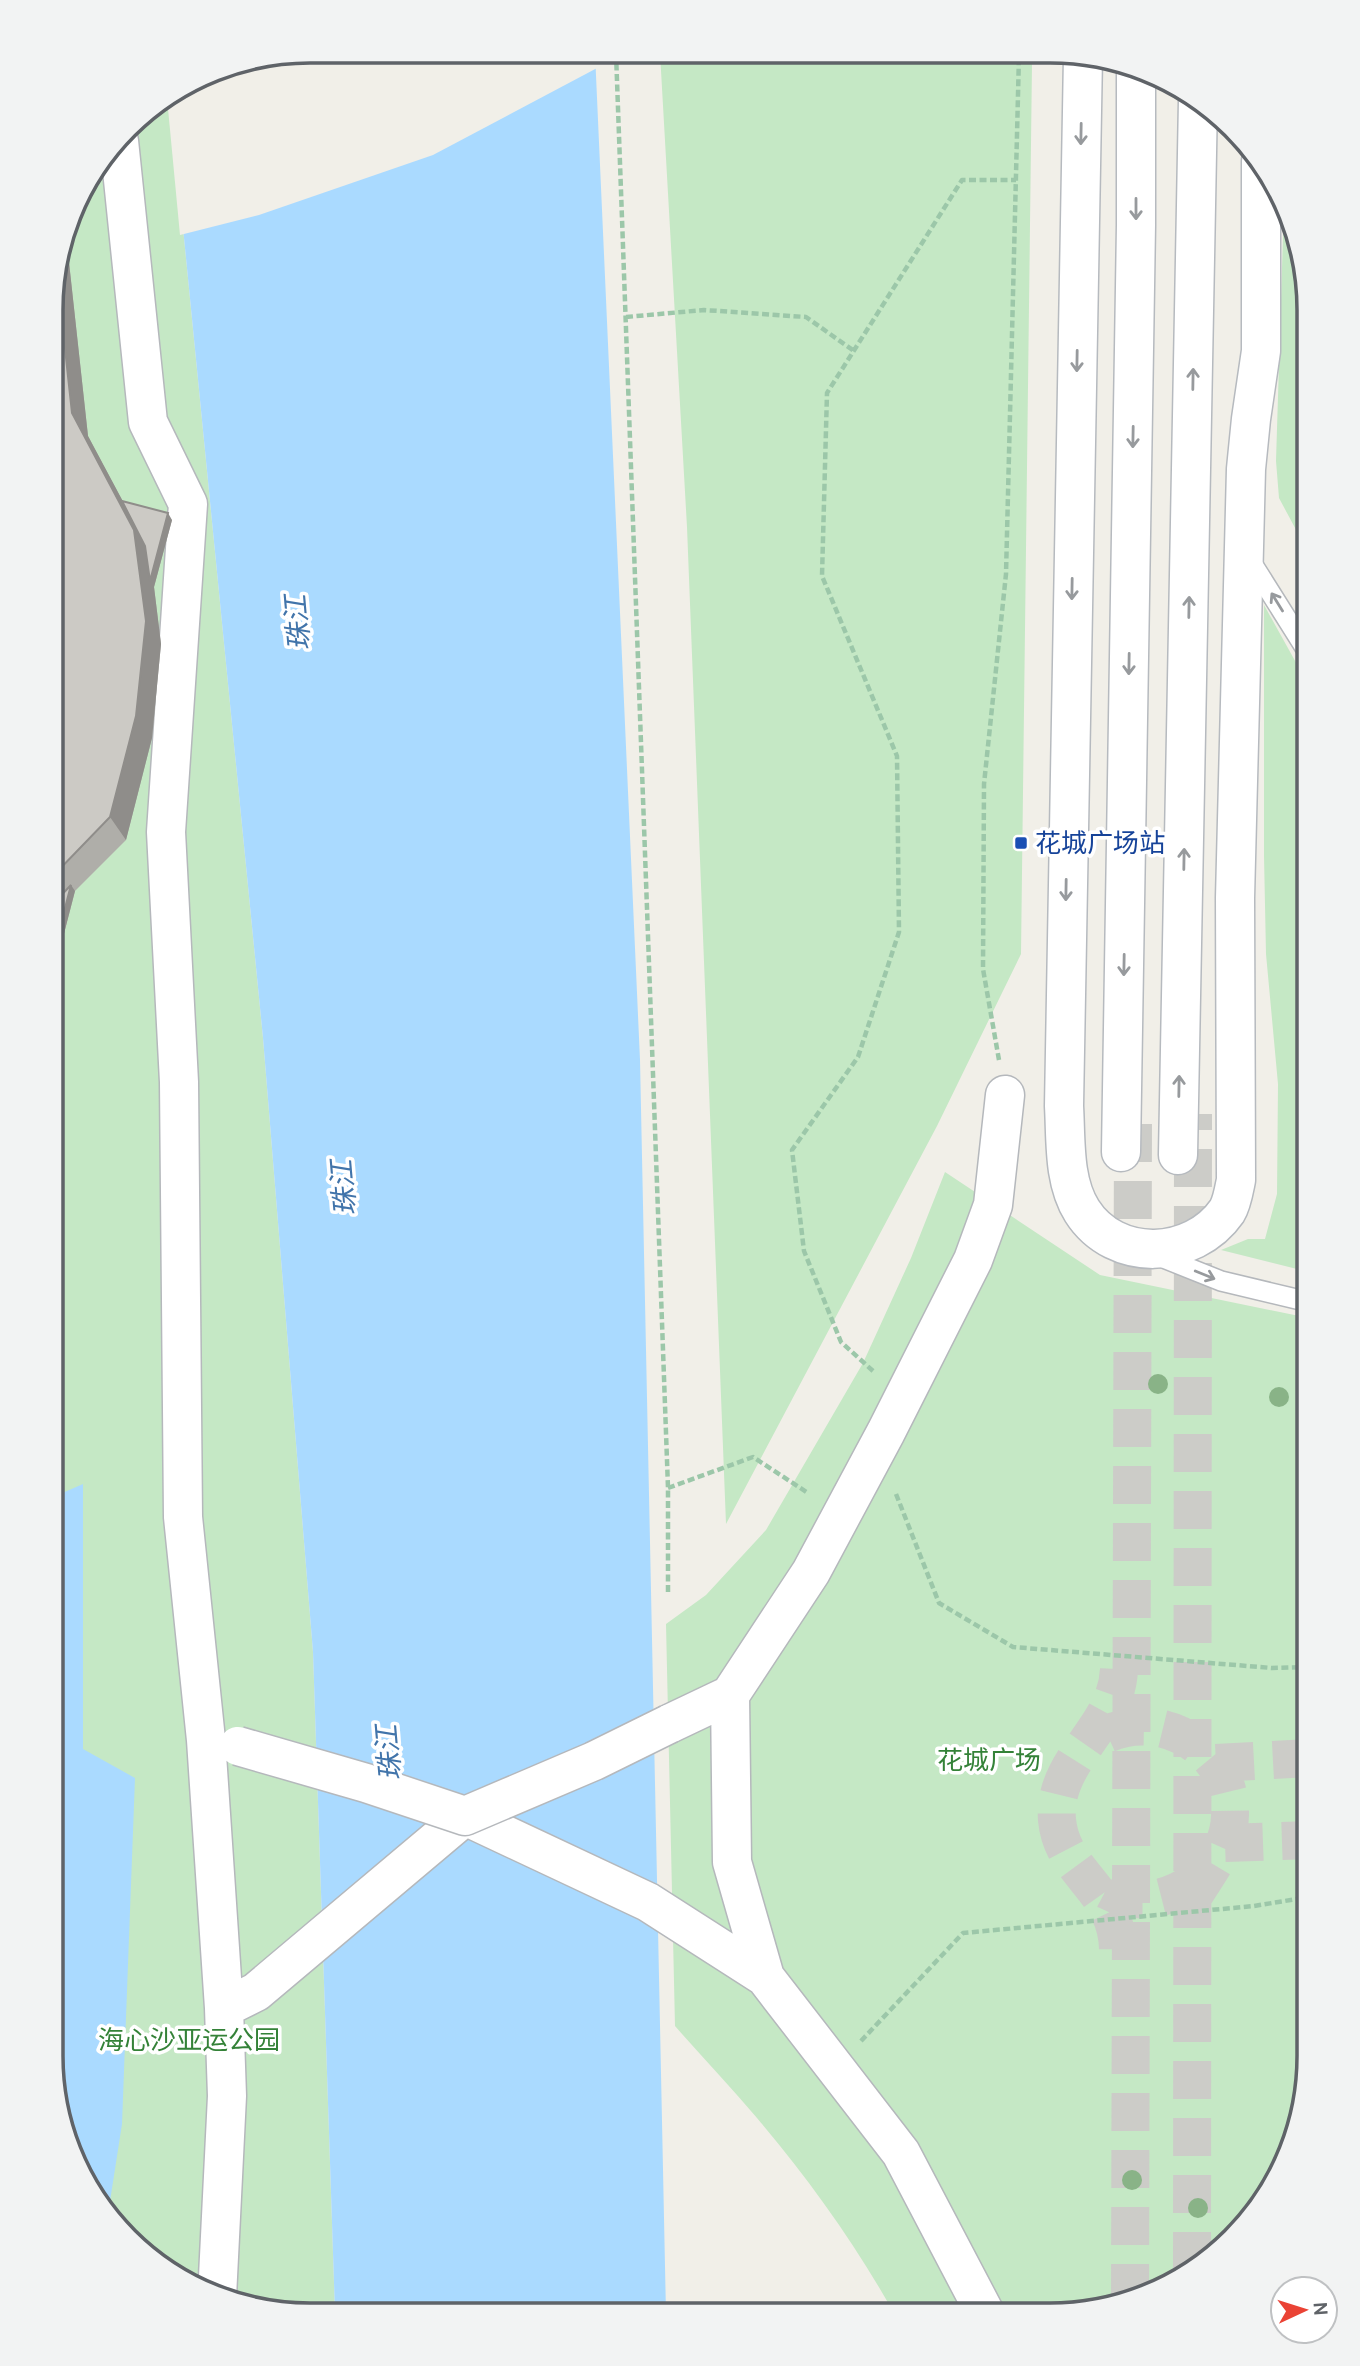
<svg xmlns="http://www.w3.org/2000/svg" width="1360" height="2366" font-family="Cabin,'Noto Sans SC',sans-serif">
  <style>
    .green { fill: #c5e8c5 }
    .water { fill: #aadaff }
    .pier { fill: #f1efe8 }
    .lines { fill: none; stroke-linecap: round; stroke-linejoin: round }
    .secondary-tunnel { stroke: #ccccc8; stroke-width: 38; stroke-dasharray: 38 19; stroke-linecap: butt }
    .lane-casing { stroke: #b5b8bc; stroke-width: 22 }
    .street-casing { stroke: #b5b8bc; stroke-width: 41 }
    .secondary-casing { stroke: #b6babf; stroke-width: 41 }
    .path { stroke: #9cc7a9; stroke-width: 4.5; stroke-dasharray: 7 3.5; stroke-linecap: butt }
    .lane { stroke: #fff; stroke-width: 19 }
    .street { stroke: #fff; stroke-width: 38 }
    .secondary { stroke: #fff; stroke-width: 38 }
    .street-bridge-casing { stroke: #b5b8bc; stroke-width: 41; stroke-linecap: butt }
    .street-bridge { stroke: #fff; stroke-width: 38 }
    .tree { fill: #89b387 }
    .wall { fill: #afaea9 }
    .shaded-wall { fill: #8f8d8a }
    .building { fill: #cccac5; stroke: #8f8d8a; stroke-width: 2 }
    .oneway { stroke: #979a9d }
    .transit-dot { fill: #1a4fb4; stroke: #fff; stroke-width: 2.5 }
    .labels { text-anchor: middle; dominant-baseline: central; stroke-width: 7; stroke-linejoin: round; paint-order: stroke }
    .transit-label { font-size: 26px; fill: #164399; stroke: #fff; text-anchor: start }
    .park-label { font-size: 26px; fill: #348238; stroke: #fff }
    .water-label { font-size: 28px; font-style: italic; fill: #4174aa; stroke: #fff }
    .rim { fill: none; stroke: #5f6368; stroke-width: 3.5 }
  </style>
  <rect width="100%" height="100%" fill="#f1efe8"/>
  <path class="green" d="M 660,53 L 1030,55 L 1032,63 L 1021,954 L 937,1126 L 726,1524 L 687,527 Z
    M 170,96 L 263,1038 L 313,1652 L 335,2313 L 276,2313 L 210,2295 L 152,2261 L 95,2200 L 65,2140 L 51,2056 L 53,276 L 78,195 L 139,115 Z
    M 1284,203 L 1295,226 L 1309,310 L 1309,554 L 1279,498 L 1276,461 Z
    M 1264,605 L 1309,686 L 1309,1272 L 1221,1250 L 1248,1239 L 1265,1239 L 1277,1194 L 1278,1084 L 1266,954 L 1264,856 Z
    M 945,1172 L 1100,1275 L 1309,1318 L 1309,2074 L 1295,2140 L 1256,2214 L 1208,2262 L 1134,2301 L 1050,2315 L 895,2315 C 856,2245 809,2179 757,2118 C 731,2087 702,2057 675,2026 L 666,1624 L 706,1595 L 766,1530 L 863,1363 L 911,1258 Z"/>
  <path class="water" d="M 310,51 L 595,53 L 640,1060 L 666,2314 L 335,2313 L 313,1652 L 263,1038 L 170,96 L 211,70 Z
    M 83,1484 L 83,1749 L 135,1778 L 122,2124 L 108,2214 L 95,2200 L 65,2140 L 51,2056 L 51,1498 Z"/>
  <path class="pier" d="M 310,51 L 598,53 L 599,67 L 433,155 L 259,215 L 180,235 L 167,98 L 211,70 Z"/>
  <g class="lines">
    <path class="secondary-tunnel" d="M 1107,1734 C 1165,1708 1232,1752 1230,1815 C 1230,1846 1208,1872 1193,1897
      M 1216,1763 L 1309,1758
      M 1225,1843 L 1309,1840
      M 1106,1890 C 1144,1910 1180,1896 1210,1869
      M 1118,1949 C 1117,1889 1062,1874 1057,1820 C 1052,1759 1117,1729 1119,1669
      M 1192,2270 L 1193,1114
      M 1130,2302 L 1133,1116"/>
    <g class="lane-casing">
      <path id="lane" d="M 1248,557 L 1309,654
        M 1156,1255 L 1221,1281 L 1309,1302"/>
    </g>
    <g class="street-casing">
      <path id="street" d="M 119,141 L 148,422 L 188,504 L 166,832 L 179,1082 L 183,1517 L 206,1740 L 224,2008 L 227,2096 L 217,2297
        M 669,1724 L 730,1695
        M 224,2008 L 256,1992 L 465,1816 L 648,1902 L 765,1977
        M 986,2315 L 901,2153 L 765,1977 L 732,1862 L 730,1695 L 811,1572 L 886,1432 L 973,1260 L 993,1205 L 1005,1095"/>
    </g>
    <g class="secondary-casing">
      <path id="secondary" d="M 1083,56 L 1064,1106 C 1066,1140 1063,1181 1082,1211 C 1115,1263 1193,1260 1227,1211 C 1232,1203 1234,1190 1236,1180 L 1235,898 L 1246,469 L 1251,419 L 1261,351 L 1261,161
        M 1121,1152 L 1136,225 L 1136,68
        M 1178,1155 L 1198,100"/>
    </g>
    <path class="path" d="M 616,53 L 668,1488 L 668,1593
      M 626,317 L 704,310 L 806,317 L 854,351
      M 999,1060 L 983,969 L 984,784 L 1006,574 L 1019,55
      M 873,1371 L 841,1342 L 804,1251 L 792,1150 L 858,1057 L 899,932 L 897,756 L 822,576 L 827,393 L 962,180 L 1016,180
      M 668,1488 L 753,1457 L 808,1493
      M 896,1494 L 939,1603 L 1013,1647 L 1272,1668 L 1309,1667
      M 861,2041 L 963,1933 L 1254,1906 L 1309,1897"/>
    <use href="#lane" class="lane"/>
    <use href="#street" class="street"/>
    <use href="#secondary" class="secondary"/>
    <g class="street-bridge-casing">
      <path id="street-bridge" d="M 238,1746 L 366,1783 L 465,1816 L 594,1761 L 669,1724"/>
    </g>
    <use href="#street-bridge" class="street-bridge"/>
  </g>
  <g class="tree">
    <circle cx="1158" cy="1384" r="10"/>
    <circle cx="1279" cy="1397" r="10"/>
    <circle cx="1132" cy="2180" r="10"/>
    <circle cx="1198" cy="2208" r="10"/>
  </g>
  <path class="wall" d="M 66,235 L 88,436 L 123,502 L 172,520 L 154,587 L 161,644 L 152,738 L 126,840 L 75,891 L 52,980 L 53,276 Z"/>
  <path class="shaded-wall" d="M 66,235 L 88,436 L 150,552 L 168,513 L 172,520 L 154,587 L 161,644 L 152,738 L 126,840 L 110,817 L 56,266 Z
    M 71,885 L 75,891 L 52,980 L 52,958 Z"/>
  <path class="building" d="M 56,266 L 72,413 L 134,530 L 146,621 L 136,716 L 110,817 L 52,877 L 53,276 Z
    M 122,501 L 168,513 L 150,581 L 145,546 Z
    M 71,885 L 52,958 L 52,905 Z"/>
  <defs><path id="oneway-shaft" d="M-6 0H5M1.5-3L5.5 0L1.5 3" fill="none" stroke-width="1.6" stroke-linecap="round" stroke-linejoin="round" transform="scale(1.75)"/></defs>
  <g class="oneway">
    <use href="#oneway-shaft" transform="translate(1081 134) rotate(91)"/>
    <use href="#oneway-shaft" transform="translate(1136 209) rotate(90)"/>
    <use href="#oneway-shaft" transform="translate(1077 361) rotate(91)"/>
    <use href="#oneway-shaft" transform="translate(1193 379) rotate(-89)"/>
    <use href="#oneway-shaft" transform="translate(1133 437) rotate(91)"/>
    <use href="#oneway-shaft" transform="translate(1072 589) rotate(91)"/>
    <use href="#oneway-shaft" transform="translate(1277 602) rotate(-122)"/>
    <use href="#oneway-shaft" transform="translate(1189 607) rotate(-89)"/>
    <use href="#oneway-shaft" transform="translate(1129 664) rotate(91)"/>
    <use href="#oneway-shaft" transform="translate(1184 859) rotate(-89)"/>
    <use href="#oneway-shaft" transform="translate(1066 890) rotate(91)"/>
    <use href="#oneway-shaft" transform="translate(1124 965) rotate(91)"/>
    <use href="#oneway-shaft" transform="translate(1179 1086) rotate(-89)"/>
    <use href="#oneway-shaft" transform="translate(1205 1275) rotate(22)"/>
  </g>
  <rect class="transit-dot" x="1014" y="836" width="14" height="14" rx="3.5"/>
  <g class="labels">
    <g class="transit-label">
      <text x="1035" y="843">花城广场站</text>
    </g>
    <g class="park-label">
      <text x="989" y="1760">花城广场</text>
      <text x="189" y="2040">海心沙亚运公园</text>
    </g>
    <g class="water-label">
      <text transform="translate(297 623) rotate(-95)">珠江</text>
      <text transform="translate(343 1188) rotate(-95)">珠江</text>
      <text transform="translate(388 1753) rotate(-95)">珠江</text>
    </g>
  </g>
  <path d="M0 0H1360V2366H0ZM310 63H1050A247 247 0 0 1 1297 310V2056A247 247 0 0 1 1050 2303H310A247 247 0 0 1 63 2056V310A247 247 0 0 1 310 63Z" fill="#f2f3f3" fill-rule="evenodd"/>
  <path class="rim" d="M310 63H1050A247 247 0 0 1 1297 310V2056A247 247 0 0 1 1050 2303H310A247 247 0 0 1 63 2056V310A247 247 0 0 1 310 63Z"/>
  <g transform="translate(1304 2310) rotate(86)"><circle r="33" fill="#ffffff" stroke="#bfc1c3" stroke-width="2"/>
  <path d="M0-5L12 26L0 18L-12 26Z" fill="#ea4335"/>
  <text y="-10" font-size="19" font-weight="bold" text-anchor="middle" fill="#5f6368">N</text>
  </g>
</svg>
